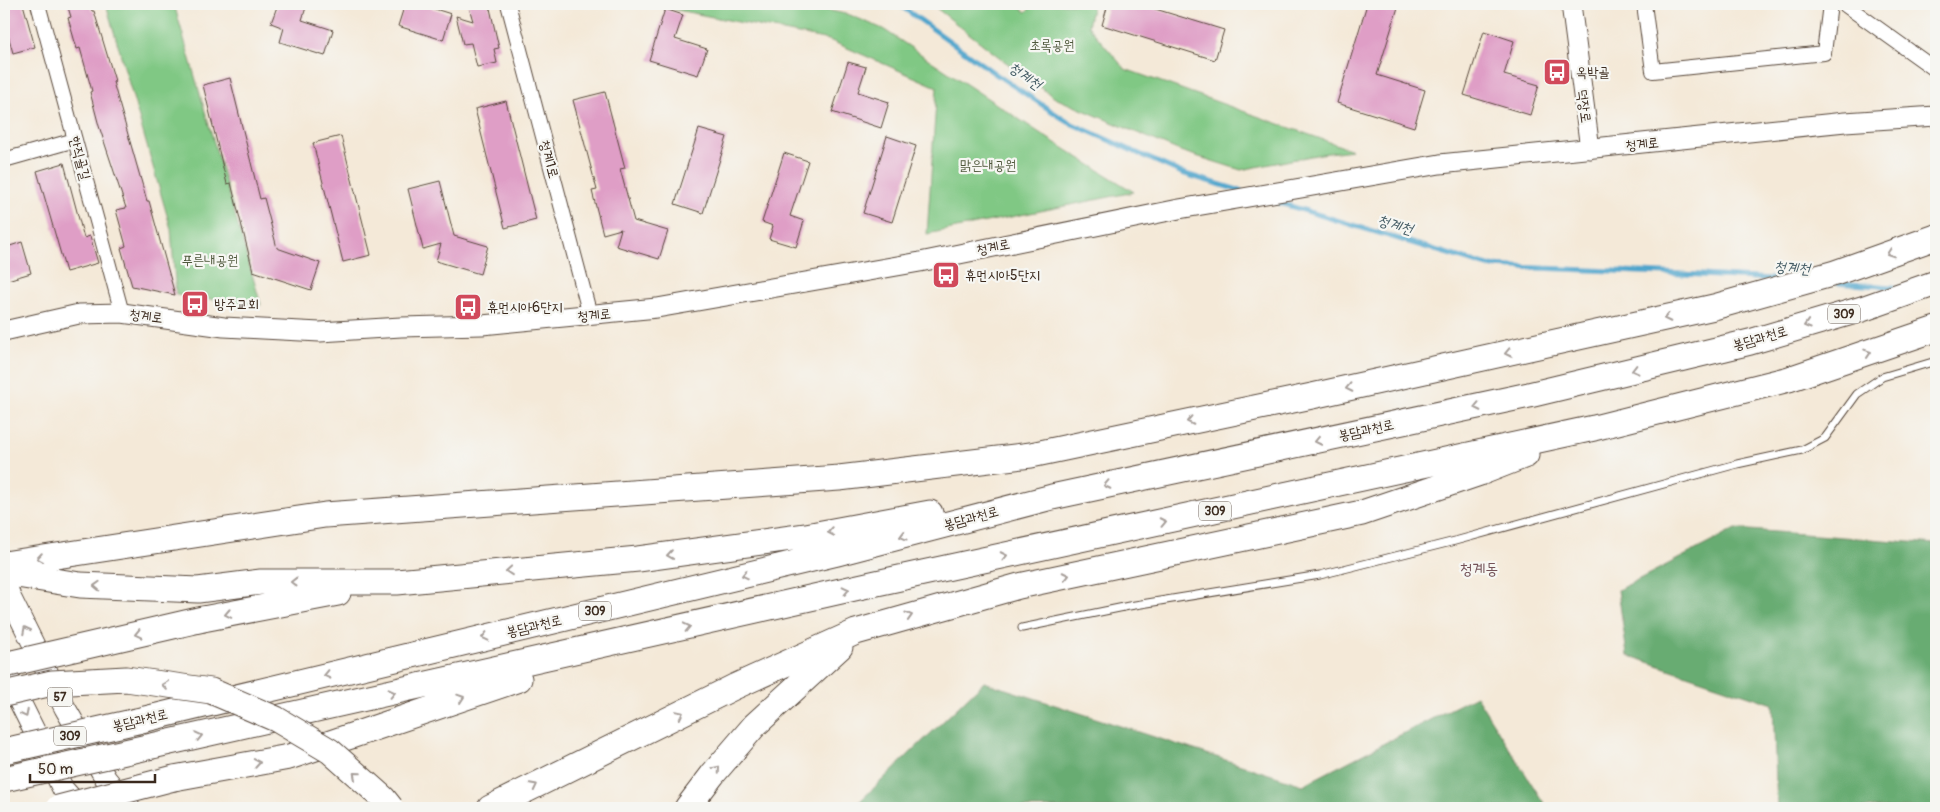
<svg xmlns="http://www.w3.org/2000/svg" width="1940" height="812" font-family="Pangolin,'Poor Story',sans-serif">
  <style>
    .green { fill: #80c884; stroke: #5e7951 }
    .forest { fill: #68ac72; stroke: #526b48 }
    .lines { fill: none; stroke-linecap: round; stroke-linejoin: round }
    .stream { stroke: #4fa5cc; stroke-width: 5 }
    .building { fill: #df9ec6 }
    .lane-casing { stroke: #57473a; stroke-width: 9 }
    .street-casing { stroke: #57473a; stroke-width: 16 }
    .secondary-casing { stroke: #57473a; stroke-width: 21 }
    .primary-casing { stroke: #57473a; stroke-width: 23 }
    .highway-casing { stroke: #57473a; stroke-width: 27 }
    .lane { stroke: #fff; stroke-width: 7 }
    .street { stroke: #fff; stroke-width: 14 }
    .secondary { stroke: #fff; stroke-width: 19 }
    .primary { stroke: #fff; stroke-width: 21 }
    .highway { stroke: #fff; stroke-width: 25 }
    .highway-bridge-casing { stroke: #57473a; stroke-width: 27; stroke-linecap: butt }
    .highway-bridge { stroke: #fff; stroke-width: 25 }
    .oneway { stroke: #a79f9a }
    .labels { text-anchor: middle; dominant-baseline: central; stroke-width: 4.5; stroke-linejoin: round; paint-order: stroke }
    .shield { fill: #f6f6f2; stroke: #73675e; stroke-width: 1 }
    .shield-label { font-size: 12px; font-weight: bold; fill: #3b2a1e }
    .park-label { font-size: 14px; fill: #50593d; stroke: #f6f6f2 }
    .poi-label { font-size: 14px; fill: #3b2a1e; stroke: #f6f6f2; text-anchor: start }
    .street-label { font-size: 14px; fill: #3b2a1e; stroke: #f6f6f2 }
    .water-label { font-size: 15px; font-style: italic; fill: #435b64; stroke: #f6f6f2 }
    .quarter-label { font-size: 16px; fill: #745359; stroke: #f6f6f2 }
  </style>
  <rect width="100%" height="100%" fill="#f6f6f2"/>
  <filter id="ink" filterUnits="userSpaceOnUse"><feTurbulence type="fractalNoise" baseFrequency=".02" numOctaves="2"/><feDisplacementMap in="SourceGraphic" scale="10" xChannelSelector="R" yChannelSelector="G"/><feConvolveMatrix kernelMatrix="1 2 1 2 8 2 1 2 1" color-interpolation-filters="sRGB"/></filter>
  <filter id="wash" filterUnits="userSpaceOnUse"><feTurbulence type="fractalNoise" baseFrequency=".0096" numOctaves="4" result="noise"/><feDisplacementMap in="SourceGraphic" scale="20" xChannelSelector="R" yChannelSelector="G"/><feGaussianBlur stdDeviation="1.12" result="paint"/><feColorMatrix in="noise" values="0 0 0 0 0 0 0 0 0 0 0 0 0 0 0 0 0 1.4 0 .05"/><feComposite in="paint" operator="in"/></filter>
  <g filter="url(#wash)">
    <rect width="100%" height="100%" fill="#f4e9d8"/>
    <path class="green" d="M 106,4 L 174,4 L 261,305 L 176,295 L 171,229 Z
      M 647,4 L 799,4 L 850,15 L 883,29 L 1049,139 L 1134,192 L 927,234 L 937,87 L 829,40 Z
      M 931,4 L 1014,4 L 1026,12 L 1034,4 L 1093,4 L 1088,26 L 1125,69 L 1352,150 L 1321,154 L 1241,170 L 1180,151 L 1055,98 L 1003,60 Z"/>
    <path class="forest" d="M 1736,529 L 1936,544 L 1936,808 L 1777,808 L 1773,704 L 1627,655 L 1618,590 Z
      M 984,682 L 1303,785 L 1476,696 L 1547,808 L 853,808 Z"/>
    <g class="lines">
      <path class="stream" d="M 898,4 L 997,75 L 1068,122 L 1182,173 L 1241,191
        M 1270,200 L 1488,266 L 1664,273 L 1774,279
        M 1837,283 L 1894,287"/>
    </g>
    <g id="blocks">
      <path class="building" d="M 5,4 L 23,4 L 35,47 L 13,53 L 4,21 L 4,17 L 8,16 Z
        M 67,4 L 90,4 L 92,11 L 94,11 L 115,81 L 113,82 L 147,201 L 149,201 L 175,295 L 132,286 L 121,248 L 126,246 L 116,210 L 126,208 L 99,126 L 90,92 L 92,91 L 80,48 L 77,49 L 68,18 L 71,17 Z
        M 278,4 L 307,4 L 302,20 L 333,30 L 325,56 L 280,42 L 284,28 L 271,23 Z
        M 405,4 L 419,4 L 451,14 L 443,40 L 398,26 Z
        M 468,4 L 489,4 L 499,48 L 494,49 L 497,63 L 477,67 L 471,43 L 463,44 L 456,16 L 473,21 Z
        M 1108,4 L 1139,4 L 1224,30 L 1215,60 L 1102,25 Z
        M 1367,4 L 1399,4 L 1377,75 L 1425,90 L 1414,127 L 1337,103 Z
        M 665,9 L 683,15 L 675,39 L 707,49 L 698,75 L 649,60 Z
        M 1484,31 L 1514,41 L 1504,75 L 1539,85 L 1530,115 L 1464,95 Z
        M 848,62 L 866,67 L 858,92 L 889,102 L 881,128 L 832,112 Z
        M 230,78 L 260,199 L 264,198 L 277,248 L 320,263 L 311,290 L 253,271 L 231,183 L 227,184 L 203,85 Z
        M 605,92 L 625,168 L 620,169 L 634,221 L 668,231 L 659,259 L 616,246 L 621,229 L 603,234 L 592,191 L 597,190 L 573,100 Z
        M 506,101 L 536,220 L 505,228 L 475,109 Z
        M 699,129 L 727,137 L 703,213 L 675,204 Z
        M 341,136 L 371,255 L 343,262 L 313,143 Z
        M 887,136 L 916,146 L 892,222 L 863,213 Z
        M 784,153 L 808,161 L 790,216 L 804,221 L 796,247 L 769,239 L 773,226 L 762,222 Z
        M 64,163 L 84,238 L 90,236 L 98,263 L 66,272 L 37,171 Z
        M 440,181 L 454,236 L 488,246 L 480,274 L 436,261 L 441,244 L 423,249 L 408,189 Z
        M 22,242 L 31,273 L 4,281 L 4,248 Z"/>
    </g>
  </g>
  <g filter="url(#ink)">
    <use href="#blocks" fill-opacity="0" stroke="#57473a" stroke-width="1"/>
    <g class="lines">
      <g class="lane-casing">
        <path id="lane" d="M 1022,628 L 1129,606 L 1320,575 L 1455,541 L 1737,464 L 1802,450 L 1825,438 L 1857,394 L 1882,377 L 1936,361"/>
      </g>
      <g class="street-casing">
        <path id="street" d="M 38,4 L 122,313
          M 508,4 L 590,315
          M 1644,4 L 1653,71 L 1824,53 L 1830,4
          M 1844,4 L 1936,70
          M 4,160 L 75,140"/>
      </g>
      <g class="secondary-casing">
        <path id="secondary" d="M 1571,4 L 1590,149
          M 4,331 L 79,314 L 122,313 L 224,327 L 320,332 L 401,327 L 482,325 L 657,308 L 920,262 L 1179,209 L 1440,164 L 1845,122 L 1936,116"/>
      </g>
      <g class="primary-casing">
        <path id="primary" d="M 4,577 L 10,597 L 65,708 L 106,779 L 130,808
          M 4,670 L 63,789 L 80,808"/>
      </g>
      <g class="highway-casing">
        <path id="highway" d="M 4,564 L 325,515 L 839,478 L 1031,455 L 1312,396 L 1714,307 L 1835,273 L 1936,237
          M 4,573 L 80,585 L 198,590 L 261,582 L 397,582 L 638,559 L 806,536 L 930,513
          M 203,619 L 338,593
          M 137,721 L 837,553 L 1052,497 L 1529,395 L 1750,342 L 1862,309 L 1936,283
          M 152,746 L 872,584 L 1594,428 L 1789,379 L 1936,329
          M 174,778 L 289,757 L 519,679
          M 490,808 L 734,687 L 856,632 L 1019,586 L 1362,513 L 1480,473 L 1526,455
          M 687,808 L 713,774 L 755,725 L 840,647"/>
      </g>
      <use href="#lane" class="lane"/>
      <use href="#street" class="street"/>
      <use href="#secondary" class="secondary"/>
      <use href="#primary" class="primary"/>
      <use href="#highway" class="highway"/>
      <g class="highway-bridge-casing">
        <path id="highway-bridge" d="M 4,665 L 203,619
          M 4,694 L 52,683 L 126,679 L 211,691 L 276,719 L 330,751 L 383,798 L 391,808
          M 4,751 L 137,721
          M 4,779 L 152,746
          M 58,808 L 174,778"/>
      </g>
      <use href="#highway-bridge" class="highway-bridge"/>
    </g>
    <defs><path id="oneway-chevron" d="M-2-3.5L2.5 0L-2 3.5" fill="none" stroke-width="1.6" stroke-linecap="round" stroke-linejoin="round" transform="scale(1.25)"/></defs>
    <g class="oneway">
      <use href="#oneway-chevron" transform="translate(1890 253) rotate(161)"/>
      <use href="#oneway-chevron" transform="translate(1667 318) rotate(168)"/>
      <use href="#oneway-chevron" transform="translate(1807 325) rotate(163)"/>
      <use href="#oneway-chevron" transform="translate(1508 353) rotate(168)"/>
      <use href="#oneway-chevron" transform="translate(1868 353) rotate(-18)"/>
      <use href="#oneway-chevron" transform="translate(1635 370) rotate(166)"/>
      <use href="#oneway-chevron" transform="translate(1349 388) rotate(168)"/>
      <use href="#oneway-chevron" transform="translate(1477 407) rotate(168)"/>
      <use href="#oneway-chevron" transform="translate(1190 421) rotate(168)"/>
      <use href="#oneway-chevron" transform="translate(1318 441) rotate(168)"/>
      <use href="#oneway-chevron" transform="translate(1107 485) rotate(168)"/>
      <use href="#oneway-chevron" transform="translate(1163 522) rotate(-12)"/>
      <use href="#oneway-chevron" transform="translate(831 532) rotate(170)"/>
      <use href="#oneway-chevron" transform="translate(903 536) rotate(165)"/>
      <use href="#oneway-chevron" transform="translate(670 555) rotate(172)"/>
      <use href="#oneway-chevron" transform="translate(1004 556) rotate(-12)"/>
      <use href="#oneway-chevron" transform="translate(40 558) rotate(171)"/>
      <use href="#oneway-chevron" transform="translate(509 571) rotate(175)"/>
      <use href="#oneway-chevron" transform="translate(745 575) rotate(167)"/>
      <use href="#oneway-chevron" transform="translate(1066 576) rotate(-12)"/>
      <use href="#oneway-chevron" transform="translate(294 582) rotate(180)"/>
      <use href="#oneway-chevron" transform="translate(97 586) rotate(-178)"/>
      <use href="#oneway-chevron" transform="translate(846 590) rotate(-13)"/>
      <use href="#oneway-chevron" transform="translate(228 614) rotate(169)"/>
      <use href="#oneway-chevron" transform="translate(909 616) rotate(-17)"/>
      <use href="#oneway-chevron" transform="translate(687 627) rotate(-13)"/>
      <use href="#oneway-chevron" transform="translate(26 630) rotate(-117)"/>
      <use href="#oneway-chevron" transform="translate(138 634) rotate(167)"/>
      <use href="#oneway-chevron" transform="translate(485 637) rotate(167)"/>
      <use href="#oneway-chevron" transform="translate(327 675) rotate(167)"/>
      <use href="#oneway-chevron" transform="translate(165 685) rotate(-172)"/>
      <use href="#oneway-chevron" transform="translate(392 693) rotate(-13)"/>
      <use href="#oneway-chevron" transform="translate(461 698) rotate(-19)"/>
      <use href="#oneway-chevron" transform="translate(25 714) rotate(63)"/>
      <use href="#oneway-chevron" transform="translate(680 714) rotate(-26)"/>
      <use href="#oneway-chevron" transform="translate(199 736) rotate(-13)"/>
      <use href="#oneway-chevron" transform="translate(257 763) rotate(-10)"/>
      <use href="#oneway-chevron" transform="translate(717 769) rotate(-50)"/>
      <use href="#oneway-chevron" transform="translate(356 775) rotate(-139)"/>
      <use href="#oneway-chevron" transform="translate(534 786) rotate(-27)"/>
    </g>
  </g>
  <defs>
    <g id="bus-square" transform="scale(1.4375)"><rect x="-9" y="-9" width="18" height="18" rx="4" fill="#d1495b" stroke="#f6f6f2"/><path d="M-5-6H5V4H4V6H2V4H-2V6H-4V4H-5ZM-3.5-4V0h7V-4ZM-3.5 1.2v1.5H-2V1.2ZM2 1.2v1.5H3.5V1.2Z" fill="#fff"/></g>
  </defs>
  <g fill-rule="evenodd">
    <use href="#bus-square" x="1557" y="72"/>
    <use href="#bus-square" x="946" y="275"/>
    <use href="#bus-square" x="195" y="304"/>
    <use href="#bus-square" x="468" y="307"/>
  </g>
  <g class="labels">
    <g class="shield">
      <rect x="1828" y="304.5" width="32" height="19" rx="4"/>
      <rect x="1199" y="501.5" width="32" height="19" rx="4"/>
      <rect x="579" y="601.5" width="32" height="19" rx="4"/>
      <rect x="47.5" y="687.5" width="25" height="19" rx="4"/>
      <rect x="54" y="726.5" width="32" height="19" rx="4"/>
    </g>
    <g class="shield-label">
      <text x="1844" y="314">309</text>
      <text x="1215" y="511">309</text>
      <text x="595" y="611">309</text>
      <text x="60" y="697">57</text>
      <text x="70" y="736">309</text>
    </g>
    <g class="park-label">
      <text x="1052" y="45">초록공원</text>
      <text x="988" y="165">맑은내공원</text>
      <text x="210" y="260">푸른내공원</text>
    </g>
    <g class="poi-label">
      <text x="1576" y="72">옥박골</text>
      <text x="965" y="275">휴먼시아5단지</text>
      <text x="214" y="304">방주교회</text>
      <text x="487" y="307">휴먼시아6단지</text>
    </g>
    <g class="street-label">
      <text transform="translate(1584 106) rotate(82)">덕장로</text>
      <text transform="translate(1642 144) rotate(-6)">청계로</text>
      <text transform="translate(80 158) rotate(75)">한직골길</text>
      <text transform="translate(549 159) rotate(75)">청계1로</text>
      <text transform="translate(993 247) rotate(-11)">청계로</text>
      <text transform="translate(594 315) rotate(-5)">청계로</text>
      <text transform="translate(146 316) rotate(7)">청계로</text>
      <text transform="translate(1760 338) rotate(-16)">봉담과천로</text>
      <text transform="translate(1366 430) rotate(-12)">봉담과천로</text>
      <text transform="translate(971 518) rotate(-15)">봉담과천로</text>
      <text transform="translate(534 626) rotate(-13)">봉담과천로</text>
      <text transform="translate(140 720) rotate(-13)">봉담과천로</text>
    </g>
    <g class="water-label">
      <text transform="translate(1025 76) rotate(35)">청계천</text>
      <text transform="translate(1395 225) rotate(17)">청계천</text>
      <text transform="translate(1792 268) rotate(4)">청계천</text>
    </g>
    <g class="quarter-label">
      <text x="1479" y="569">청계동</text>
    </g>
  </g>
  <rect width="1940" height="812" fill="none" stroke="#f6f6f2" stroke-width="20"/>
  <path d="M30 774v8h125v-8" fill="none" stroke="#3b2a1e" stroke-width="2.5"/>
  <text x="38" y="774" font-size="15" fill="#3b2a1e" stroke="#f6f6f2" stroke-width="4" paint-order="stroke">50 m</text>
</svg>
